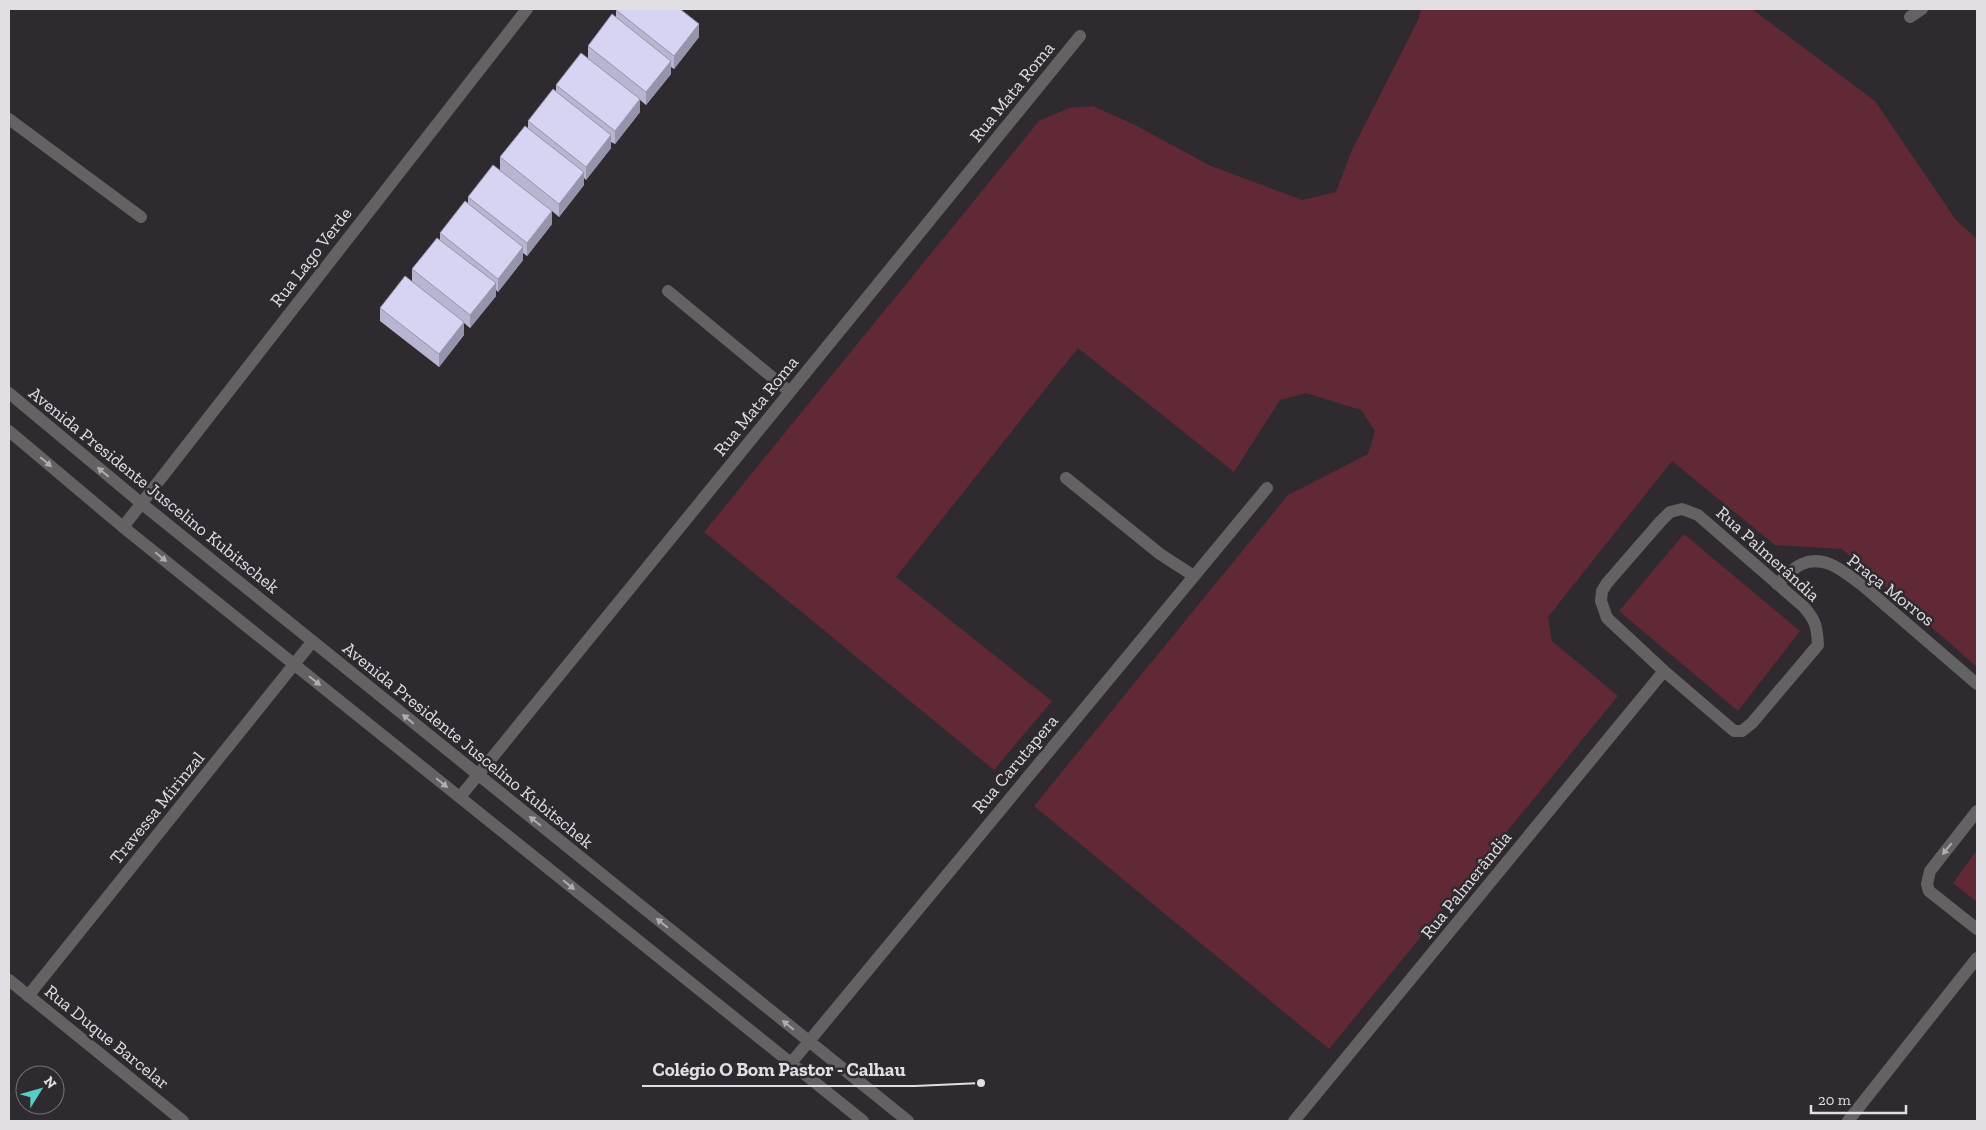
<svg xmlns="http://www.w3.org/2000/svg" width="1986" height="1130" font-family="'Zilla Slab',serif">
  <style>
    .green { fill: #612835 }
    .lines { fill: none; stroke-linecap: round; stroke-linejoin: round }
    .minor { stroke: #656264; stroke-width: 12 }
    .wall { fill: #b8b5d1 }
    .shaded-wall { fill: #9694aa }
    .building { fill: #d6d3f3; stroke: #9694aa }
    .oneway { fill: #afadb0 }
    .labels { text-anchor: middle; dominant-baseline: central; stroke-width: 5; stroke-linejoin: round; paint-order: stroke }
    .street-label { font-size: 18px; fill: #e1dfe3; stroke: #2e2a30 }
    .leader { fill: none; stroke: #e1dfe3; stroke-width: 2 }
    .callout-dot { fill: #e1dfe3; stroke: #2e2a30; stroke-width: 2 }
    .callout-label { font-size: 19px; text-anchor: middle; font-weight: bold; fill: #e1dfe3; stroke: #2e2a30; stroke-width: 5; stroke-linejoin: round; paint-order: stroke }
  </style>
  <rect width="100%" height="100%" fill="#2e2a30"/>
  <path class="green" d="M 1421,9 L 1752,9 L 1875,101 L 1956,220 L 1977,239 L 1977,667 L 1842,549 L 1775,545 L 1672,461 L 1548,617 L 1552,641 L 1618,696 L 1329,1049 L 1034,806 L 1288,495 L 1368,454 L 1375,431 L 1361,410 L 1306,393 L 1280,400 L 1234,472 L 1078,348 L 896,577 L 1052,701 L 994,770 L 704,532 L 1039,121 L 1069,108 L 1093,106 L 1133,124 L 1211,166 L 1302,200 L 1336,192 L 1352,150 L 1418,20 Z
    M 1684,534 L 1800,631 L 1738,711 L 1619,611 Z
    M 1977,850 L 1977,902 L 1953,883 Z"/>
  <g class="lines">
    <path class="minor" d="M 1910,17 L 1922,9
      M 9,119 L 141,217
      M 668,291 L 790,392
      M 9,393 L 141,503 L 908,1121
      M 9,431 L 123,527 L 863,1121
      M 1066,478 L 1160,554 L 1194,576
      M 1682,509 L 1698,515 L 1804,607 C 1816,621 1817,627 1818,645 L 1752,723 L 1742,731 L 1734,731 L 1664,671 L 1607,618 L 1601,601 L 1602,591 L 1607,583 L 1660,522 L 1670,512 Z
      M 123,527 L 527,9
      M 1777,584 C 1784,578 1793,568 1802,564 C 1825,554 1844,572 1862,585 L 1977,684
      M 460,797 L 1080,36
      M 1977,811 L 1930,871 L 1927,884 L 1929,891 L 1977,929
      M 9,980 L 183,1121
      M 28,996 L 312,642
      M 791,1063 L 1267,488
      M 1294,1121 L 1664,671
      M 1848,1121 L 1977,958"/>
  </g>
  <path class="wall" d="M 616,10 L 699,37 L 674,69 L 671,67 L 671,74 L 646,105 L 640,100 L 640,112 L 615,144 L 611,142 L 611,148 L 586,180 L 584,178 L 584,185 L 559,217 L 552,211 L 552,224 L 527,256 L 523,253 L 523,260 L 498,292 L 496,290 L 496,296 L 470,328 L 464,323 L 464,335 L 439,367 L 380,321 L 380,308 L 412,281 L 412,269 L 440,240 L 440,233 L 468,203 L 468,197 L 500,170 L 500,157 L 528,128 L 528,121 L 556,92 L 556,85 L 588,58 L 588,46 L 616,17 Z"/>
  <path class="shaded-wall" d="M 699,24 L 699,37 L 674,69 L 674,56 Z
    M 671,61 L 671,74 L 646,105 L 646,92 Z
    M 640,99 L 640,112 L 615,144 L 615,131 Z
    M 611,135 L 611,148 L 586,180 L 586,167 Z
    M 584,172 L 584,185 L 559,217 L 559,204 Z
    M 552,211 L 552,224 L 527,256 L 527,243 Z
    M 523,247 L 523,260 L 498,292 L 498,279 Z
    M 496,283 L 496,296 L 470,328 L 470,315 Z
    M 464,322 L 464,335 L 439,367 L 439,354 Z"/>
  <path class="building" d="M 616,9 L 680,9 L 699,24 L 674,56 L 616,10 Z
    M 612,14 L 671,61 L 646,92 L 588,46 Z
    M 581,53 L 640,99 L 615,131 L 556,85 Z
    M 553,89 L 611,135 L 586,167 L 528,121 Z
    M 525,126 L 584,172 L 559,204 L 500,157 Z
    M 493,165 L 552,211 L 527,243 L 468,197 Z
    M 465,201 L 523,247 L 498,279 L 440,233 Z
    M 437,238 L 496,283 L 470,315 L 412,269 Z
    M 405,276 L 464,322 L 439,354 L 380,308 Z"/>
  <defs><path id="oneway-solid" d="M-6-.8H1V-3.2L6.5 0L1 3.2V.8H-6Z" transform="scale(1.25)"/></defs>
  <g class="oneway">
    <use href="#oneway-solid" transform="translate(46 462) rotate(40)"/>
    <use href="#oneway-solid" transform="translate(103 472) rotate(-140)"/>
    <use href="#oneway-solid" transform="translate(161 557) rotate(39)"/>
    <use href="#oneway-solid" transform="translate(315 681) rotate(39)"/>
    <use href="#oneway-solid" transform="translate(408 719) rotate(-141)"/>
    <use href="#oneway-solid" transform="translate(442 783) rotate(39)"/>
    <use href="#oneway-solid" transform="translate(535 821) rotate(-141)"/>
    <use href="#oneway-solid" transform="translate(1947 849) rotate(129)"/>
    <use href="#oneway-solid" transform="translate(569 885) rotate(39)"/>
    <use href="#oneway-solid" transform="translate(662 923) rotate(-141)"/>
    <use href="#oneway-solid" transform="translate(788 1025) rotate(-141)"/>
  </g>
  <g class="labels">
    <g class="street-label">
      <text transform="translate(1012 92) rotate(-51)">Rua Mata Roma</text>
      <text transform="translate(311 257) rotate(-52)">Rua Lago Verde</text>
      <text transform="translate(756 406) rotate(-51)">Rua Mata Roma</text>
      <text transform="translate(154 490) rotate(39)">Avenida Presidente Juscelino Kubitschek</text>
      <text transform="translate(1768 554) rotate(42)">Rua Palmerândia</text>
      <text transform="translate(1891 590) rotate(38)">Praça Morros</text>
      <text transform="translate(468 745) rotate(39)">Avenida Presidente Juscelino Kubitschek</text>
      <text transform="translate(1015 764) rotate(-50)">Rua Carutapera</text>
      <text transform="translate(157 808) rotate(-51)">Travessa Mirinzal</text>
      <text transform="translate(1466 885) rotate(-51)">Rua Palmerândia</text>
      <text transform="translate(107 1037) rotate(39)">Rua Duque Barcelar</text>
    </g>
  </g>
  <path class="leader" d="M981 1083L915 1086H642"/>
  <circle class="callout-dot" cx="981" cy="1083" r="5"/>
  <g class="callout-label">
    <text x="779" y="1076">Colégio O Bom Pastor - Calhau</text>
  </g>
  <rect width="1986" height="1130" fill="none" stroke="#e1dfe3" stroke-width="20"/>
  <g transform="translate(40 1090) rotate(53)"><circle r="24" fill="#2e2a30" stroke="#767278"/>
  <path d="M0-4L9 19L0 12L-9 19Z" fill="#56cec3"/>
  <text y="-8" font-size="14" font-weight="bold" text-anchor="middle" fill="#e1dfe3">N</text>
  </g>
  <path d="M1811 1105v8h95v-8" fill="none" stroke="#e1dfe3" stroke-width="2.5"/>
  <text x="1818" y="1105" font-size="15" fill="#e1dfe3" stroke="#2e2a30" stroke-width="4" paint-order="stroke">20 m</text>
</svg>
